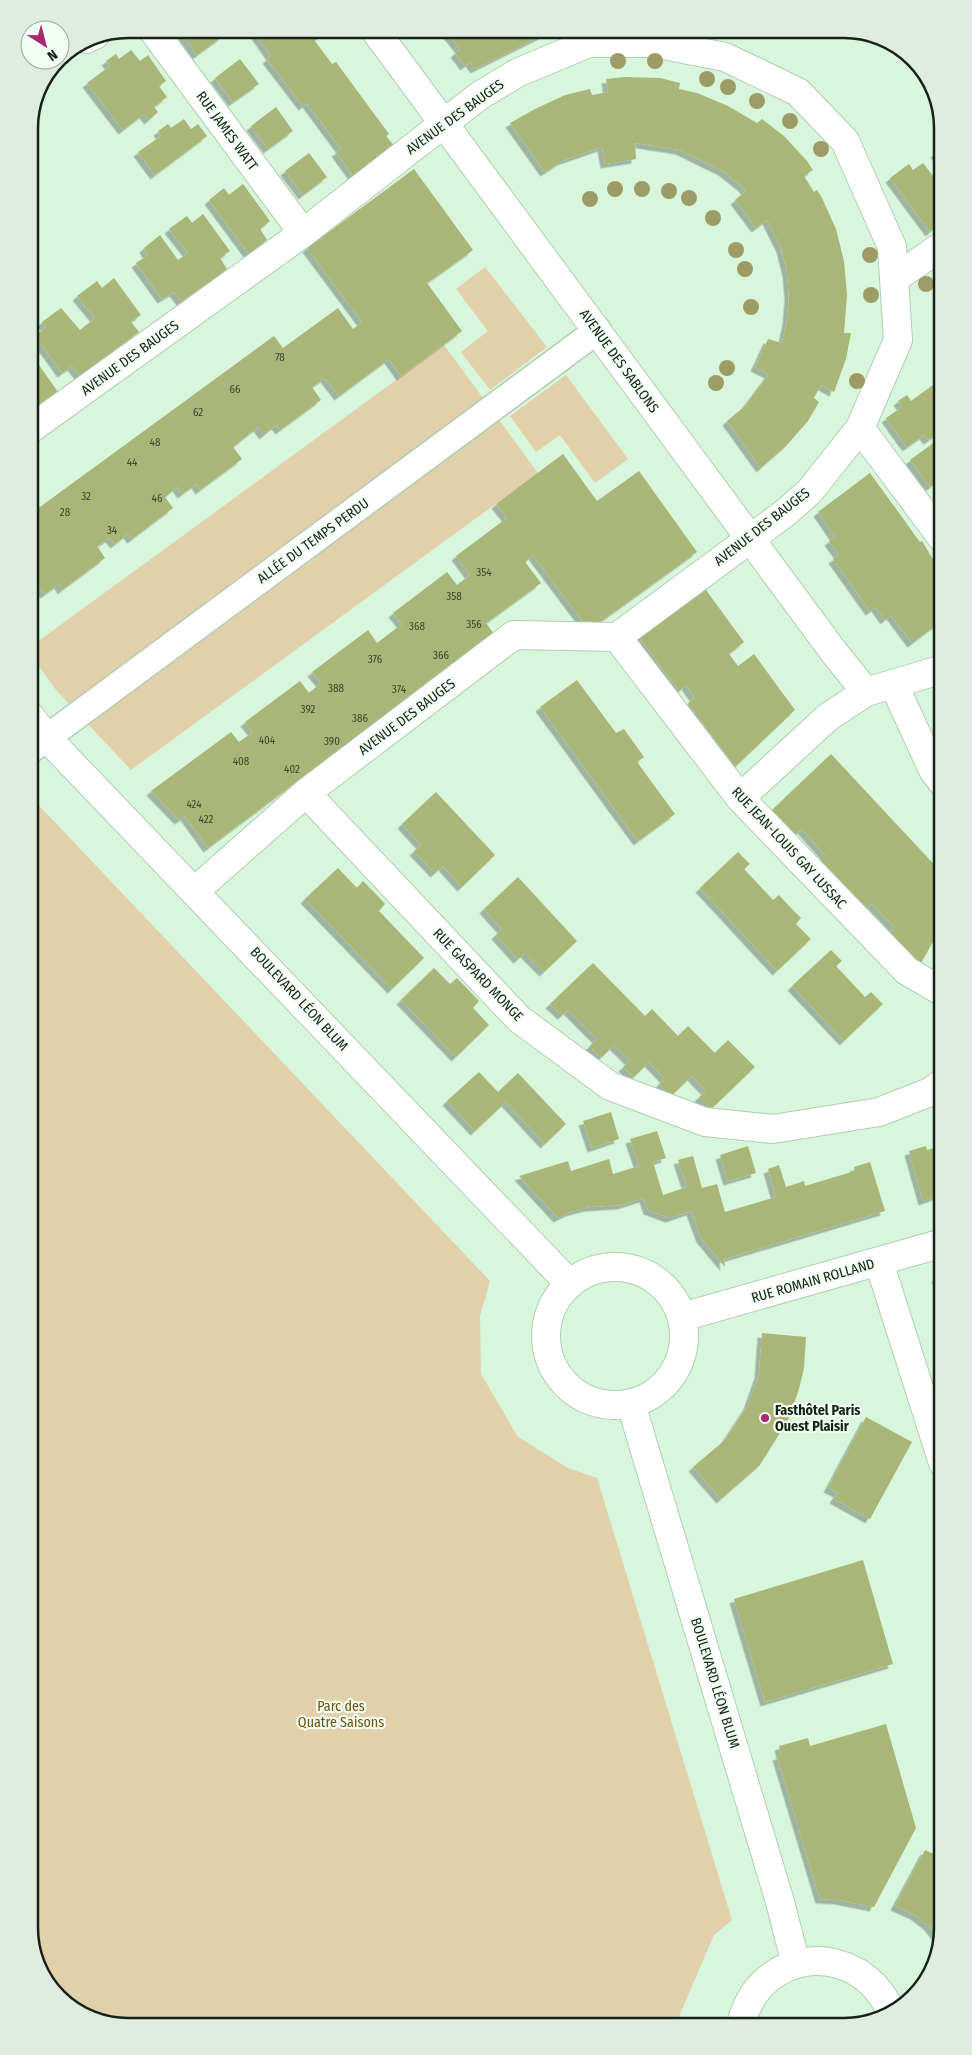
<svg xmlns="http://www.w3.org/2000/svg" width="972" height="2055" font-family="'Fira Sans Condensed',sans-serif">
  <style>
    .green { fill: #e1d0aa }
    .building { fill: #aab578; filter: url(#shadow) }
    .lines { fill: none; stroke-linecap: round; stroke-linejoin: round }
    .pedestrian-casing { stroke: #b1ceb3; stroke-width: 29 }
    .minor-casing { stroke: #b1ceb3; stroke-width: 30 }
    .tertiary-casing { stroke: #b1ceb3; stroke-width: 30 }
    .pedestrian { stroke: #fff; stroke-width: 26 }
    .minor { stroke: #fff; stroke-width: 28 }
    .tertiary { stroke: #fff; stroke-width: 28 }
    .tree { fill: #9d9c66 }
    .poi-dot { fill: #ab2771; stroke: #f2fef3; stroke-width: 2 }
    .labels { text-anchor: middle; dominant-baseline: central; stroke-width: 4.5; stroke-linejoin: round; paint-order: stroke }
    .number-label { font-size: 11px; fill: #3b462f }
    .street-label { font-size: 14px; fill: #162117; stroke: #f2fef3 }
    .poi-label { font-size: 14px; font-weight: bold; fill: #162117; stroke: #f2fef3; text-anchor: start }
    .park-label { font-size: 14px; fill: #6d5207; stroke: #f2fef3 }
    .rim { fill: none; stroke: #162117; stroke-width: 2.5 }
  </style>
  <defs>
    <filter id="shadow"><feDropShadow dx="-4.5" dy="4.5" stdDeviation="0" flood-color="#0004"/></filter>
  </defs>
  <rect width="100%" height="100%" fill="#d8f6db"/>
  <path class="green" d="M 485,267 L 547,347 L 490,390 L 461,352 L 488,331 L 456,289 Z
    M 444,345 L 538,473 L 131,770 L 56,690 L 29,652 L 29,648 Z
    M 566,375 L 628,459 L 595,483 L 560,435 L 536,452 L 510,416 Z
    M 29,795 L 490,1281 L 480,1316 L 481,1374 L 518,1437 L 568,1468 L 597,1478 L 732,1920 L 714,1935 L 675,2026 L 121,2026 L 67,2006 L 36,1965 L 29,1928 Z"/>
  <path class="building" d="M 185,29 L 217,29 L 223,36 L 197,55 L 181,32 Z
    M 252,29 L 312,29 L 319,38 L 315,41 L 332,64 L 336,62 L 389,134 L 386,136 L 395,147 L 354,177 L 336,152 L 341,149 L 307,103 L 303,106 L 267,59 L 271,56 Z
    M 435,29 L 544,29 L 547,33 L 475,69 L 470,62 L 465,66 L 455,53 L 460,49 L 453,40 L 444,30 L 439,34 Z
    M 131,50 L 140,61 L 148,55 L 166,81 L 159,86 L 167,97 L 154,107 L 158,112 L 149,120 L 144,114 L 123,130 L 87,83 L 110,66 L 106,61 L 116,54 L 119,59 Z
    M 240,59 L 259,84 L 233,102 L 215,78 Z
    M 625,77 L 660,78 L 680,83 L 679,89 L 697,93 L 728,106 L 757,123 L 762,119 L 784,136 L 807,161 L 813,170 L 804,176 L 814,192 L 817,190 L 822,198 L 836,229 L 844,261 L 847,295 L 844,333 L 851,333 L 846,359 L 834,392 L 821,385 L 814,398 L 819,402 L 808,421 L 786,446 L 761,468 L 727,421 L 745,406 L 769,374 L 755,367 L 768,339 L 782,343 L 787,320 L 789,296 L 787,272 L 781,248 L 767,220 L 756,228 L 735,200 L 746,191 L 743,187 L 723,171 L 680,150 L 635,143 L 636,159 L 605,164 L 602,147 L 562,161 L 545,172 L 510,123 L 535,109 L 565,95 L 590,89 L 592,95 L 608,92 L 606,79 Z
    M 276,107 L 293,131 L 268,149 L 251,126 Z
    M 184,119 L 191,129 L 198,124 L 207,136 L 155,175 L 138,152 L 161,136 L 158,131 L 168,124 L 171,128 Z
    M 943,147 L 943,164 L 935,153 Z
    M 309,153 L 327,177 L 303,195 L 285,171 Z
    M 923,163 L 933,176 L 943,168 L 943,208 L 937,213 L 943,221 L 930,232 L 890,178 L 909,164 L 913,170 Z
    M 414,169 L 473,250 L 427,283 L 462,331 L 401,376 L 389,359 L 339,396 L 325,378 L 312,387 L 321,400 L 280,430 L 276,425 L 264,435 L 258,427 L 233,447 L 242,459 L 200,490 L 196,484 L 182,494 L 177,487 L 165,497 L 173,508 L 132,539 L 128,534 L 115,544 L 110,538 L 97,546 L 105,558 L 62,590 L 59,584 L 45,594 L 41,588 L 29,596 L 29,515 L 274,336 L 283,348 L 338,308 L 353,329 L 362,322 L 307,248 Z
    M 243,184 L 270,221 L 260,229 L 267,240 L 249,254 L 209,200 L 224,188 L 229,195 Z
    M 203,214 L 230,251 L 220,258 L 227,269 L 182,302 L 174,292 L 162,299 L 136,263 L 148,255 L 144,248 L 160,235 L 178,260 L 188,253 L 169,229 L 187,216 L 192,223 Z
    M 114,278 L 141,315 L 131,322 L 139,332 L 80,376 L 72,366 L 62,373 L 35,336 L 46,327 L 42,322 L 61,308 L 80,330 L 95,318 L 77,296 L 97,281 L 102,288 Z
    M 29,351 L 58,392 L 39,405 L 33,395 L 29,397 Z
    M 933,385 L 943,398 L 943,430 L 928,440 L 924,435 L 907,447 L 886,418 L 902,407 L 898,401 L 907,395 L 911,401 Z
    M 943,436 L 943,477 L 930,487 L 910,460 Z
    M 563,454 L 597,501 L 639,471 L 697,552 L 589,630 L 533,555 L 525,562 L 541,583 L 486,623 L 494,634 L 208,848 L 185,816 L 179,820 L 151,791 L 231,732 L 239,742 L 253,732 L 245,722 L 300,681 L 309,693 L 321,683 L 312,672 L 368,630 L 377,643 L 402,624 L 393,613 L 447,572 L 457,585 L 470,575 L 456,556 L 507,518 L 496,504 Z
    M 870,473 L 920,542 L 922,541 L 943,576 L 943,620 L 912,643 L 891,615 L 885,620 L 876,607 L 870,611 L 833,559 L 839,555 L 829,541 L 835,537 L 818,512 Z
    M 703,586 L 744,642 L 729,654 L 738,666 L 754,654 L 795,710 L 735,767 L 688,703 L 695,698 L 686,685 L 679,691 L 637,635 Z
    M 577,680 L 616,733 L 624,729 L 644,757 L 637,762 L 675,814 L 638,841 L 540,707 Z
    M 831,754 L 943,874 L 943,924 L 920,965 L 889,934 L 895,928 L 872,904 L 866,909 L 819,861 L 825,855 L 802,829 L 795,835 L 771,811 Z
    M 436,792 L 495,855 L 462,887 L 443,866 L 435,873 L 414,851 L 421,845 L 402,824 Z
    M 738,852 L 750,864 L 744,869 L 773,900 L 779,895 L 790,907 L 801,918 L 796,924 L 811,939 L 777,971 L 700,888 Z
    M 338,868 L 357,888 L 363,881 L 374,892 L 385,904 L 379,911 L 424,958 L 392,989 L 305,899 Z
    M 518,877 L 577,941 L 544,972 L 525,953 L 518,959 L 496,935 L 502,929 L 484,909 Z
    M 831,950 L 842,961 L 836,966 L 865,997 L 871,992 L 883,1004 L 844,1041 L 792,986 Z
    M 593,963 L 645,1016 L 652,1009 L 678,1036 L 688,1026 L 715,1053 L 728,1040 L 755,1067 L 711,1109 L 699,1097 L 706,1091 L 692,1076 L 671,1096 L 659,1084 L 665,1079 L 649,1062 L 634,1077 L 623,1067 L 630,1061 L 614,1045 L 601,1058 L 590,1046 L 597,1039 L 568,1010 L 562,1015 L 550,1004 Z
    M 434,968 L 450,984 L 457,978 L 479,1001 L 473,1008 L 489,1025 L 456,1057 L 401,1000 Z
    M 479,1072 L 498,1092 L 518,1073 L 566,1124 L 545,1144 L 506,1102 L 475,1131 L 447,1101 Z
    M 611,1112 L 619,1139 L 592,1148 L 583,1121 Z
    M 657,1131 L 666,1158 L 653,1162 L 663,1195 L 687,1187 L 678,1160 L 693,1156 L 702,1188 L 717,1184 L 725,1212 L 776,1197 L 768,1169 L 779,1165 L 786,1187 L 804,1181 L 805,1186 L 855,1171 L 854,1167 L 870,1162 L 885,1211 L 724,1259 L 725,1267 L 701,1238 L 691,1211 L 670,1218 L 648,1210 L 644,1198 L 622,1205 L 589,1207 L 570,1212 L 558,1218 L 519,1176 L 568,1161 L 571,1171 L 609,1159 L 613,1174 L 639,1166 L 630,1139 Z
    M 943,1145 L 943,1194 L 923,1201 L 909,1151 L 926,1146 L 927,1150 Z
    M 748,1146 L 756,1173 L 728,1181 L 720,1155 Z
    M 943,1275 L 943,1298 L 936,1277 Z
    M 762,1333 L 806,1337 L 804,1368 L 799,1389 L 788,1420 L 760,1465 L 721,1499 L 693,1467 L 725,1440 L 748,1405 L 759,1374 Z
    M 866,1417 L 912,1442 L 870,1519 L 834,1499 L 838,1493 L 828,1488 Z
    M 863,1560 L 893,1664 L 765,1702 L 734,1599 Z
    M 886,1724 L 916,1828 L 874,1907 L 839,1900 L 820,1899 L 777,1756 L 781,1755 L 779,1746 L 808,1738 L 810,1746 Z
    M 943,1842 L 943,1928 L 940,1940 L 928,1925 L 915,1915 L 895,1906 L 925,1850 L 936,1855 Z"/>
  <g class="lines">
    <g class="pedestrian-casing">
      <path id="pedestrian" d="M 29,751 L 598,330"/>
    </g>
    <g class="minor-casing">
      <path id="minor" d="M 152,29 L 303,233
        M 374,29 L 833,651 L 866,692
        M 86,39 L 95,35
        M 894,279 L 943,245
        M 860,428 L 943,539
        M 29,430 L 303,233 L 479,96 L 519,72 L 589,43 L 653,43 L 725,57 L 798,92 L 845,141 L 892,247 L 898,340 L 860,428 L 810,491 L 785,513 L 617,637 L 514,635 L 306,793 L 196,890
        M 617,637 L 740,798 L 907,971 L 943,992
        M 894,685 L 933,770 L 943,783
        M 29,715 L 47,738 L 569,1283
        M 306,793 L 519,1019 L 610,1086 L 705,1122 L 773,1129 L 879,1112 L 930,1092 L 943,1083
        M 740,798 L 828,717 L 866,692 L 943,669
        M 879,1262 L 943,1463
        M546 1336a69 69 0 1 1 138 0a69 69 0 1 1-138 0Z
        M 682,1317 L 943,1243
        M 631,1404 L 780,1902 L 796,1964"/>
    </g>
    <g class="tertiary-casing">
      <path id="tertiary" d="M 741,2026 C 742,2015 748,2004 754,1994 C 792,1942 867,1954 891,2012"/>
    </g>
    <use href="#pedestrian" class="pedestrian"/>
    <use href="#minor" class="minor"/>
    <use href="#tertiary" class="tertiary"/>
  </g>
  <g class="tree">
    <circle cx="618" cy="61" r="8"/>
    <circle cx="655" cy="61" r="8"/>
    <circle cx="707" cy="79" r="8"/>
    <circle cx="728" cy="87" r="8"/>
    <circle cx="757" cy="101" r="8"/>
    <circle cx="790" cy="121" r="8"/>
    <circle cx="821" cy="149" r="8"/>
    <circle cx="615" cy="189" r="8"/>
    <circle cx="642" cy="189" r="8"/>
    <circle cx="669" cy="191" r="8"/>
    <circle cx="689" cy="198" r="8"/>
    <circle cx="590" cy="199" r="8"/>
    <circle cx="713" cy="218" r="8"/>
    <circle cx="736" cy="250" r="8"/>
    <circle cx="870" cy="255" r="8"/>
    <circle cx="745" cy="269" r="8"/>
    <circle cx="926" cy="284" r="8"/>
    <circle cx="871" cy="295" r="8"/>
    <circle cx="751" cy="307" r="8"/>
    <circle cx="727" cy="368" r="8"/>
    <circle cx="857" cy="381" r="8"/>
    <circle cx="716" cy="383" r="8"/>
  </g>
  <circle class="poi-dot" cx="765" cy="1418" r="5"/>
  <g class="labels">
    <g class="number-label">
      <text x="280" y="357">78</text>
      <text x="235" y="389">66</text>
      <text x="198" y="412">62</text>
      <text x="155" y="442">48</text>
      <text x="132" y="462">44</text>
      <text x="86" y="496">32</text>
      <text x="157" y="498">46</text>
      <text x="65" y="512">28</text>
      <text x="112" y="530">34</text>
      <text x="484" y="572">354</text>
      <text x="454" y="596">358</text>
      <text x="474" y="624">356</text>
      <text x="417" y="626">368</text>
      <text x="441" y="655">366</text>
      <text x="375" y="659">376</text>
      <text x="336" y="688">388</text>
      <text x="399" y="689">374</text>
      <text x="308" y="709">392</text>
      <text x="360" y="718">386</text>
      <text x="267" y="740">404</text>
      <text x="332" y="741">390</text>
      <text x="241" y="761">408</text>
      <text x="292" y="769">402</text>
      <text x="194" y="804">424</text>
      <text x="206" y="819">422</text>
    </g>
    <g class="street-label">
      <text transform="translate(455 117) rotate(-36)">AVENUE DES BAUGES</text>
      <text transform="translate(227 131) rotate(54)">RUE JAMES WATT</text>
      <text transform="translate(130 358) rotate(-36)">AVENUE DES BAUGES</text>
      <text transform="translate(619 361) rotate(54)">AVENUE DES SABLONS</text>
      <text transform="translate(762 527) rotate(-38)">AVENUE DES BAUGES</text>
      <text transform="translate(313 541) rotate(-36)">ALLÉE DU TEMPS PERDU</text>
      <text transform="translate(407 717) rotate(-37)">AVENUE DES BAUGES</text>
      <text transform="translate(789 848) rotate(47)">RUE JEAN-LOUIS GAY LUSSAC</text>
      <text transform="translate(478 975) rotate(46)">RUE GASPARD MONGE</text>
      <text transform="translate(299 999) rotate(47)">BOULEVARD LÉON BLUM</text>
      <text transform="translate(813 1281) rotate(-16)">RUE ROMAIN ROLLAND</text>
      <text transform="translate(715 1683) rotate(73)">BOULEVARD LÉON BLUM</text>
    </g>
    <g class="poi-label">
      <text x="775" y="1410">Fasthôtel Paris<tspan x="775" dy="16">Ouest Plaisir</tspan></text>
    </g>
    <g class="park-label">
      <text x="341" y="1706">Parc des<tspan x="341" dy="16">Quatre Saisons</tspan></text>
    </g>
  </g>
  <path d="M0 0H972V2055H0ZM128 38H844A90 90 0 0 1 934 128V1928A90 90 0 0 1 844 2018H128A90 90 0 0 1 38 1928V128A90 90 0 0 1 128 38Z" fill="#e0ece1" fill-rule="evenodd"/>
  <path class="rim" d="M128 38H844A90 90 0 0 1 934 128V1928A90 90 0 0 1 844 2018H128A90 90 0 0 1 38 1928V128A90 90 0 0 1 128 38Z"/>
  <g transform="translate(45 45) rotate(144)"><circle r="24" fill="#f2fef3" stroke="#9aa69b"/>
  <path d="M0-4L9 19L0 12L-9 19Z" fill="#ab2771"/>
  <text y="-8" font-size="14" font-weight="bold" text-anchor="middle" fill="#162117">N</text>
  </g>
</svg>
